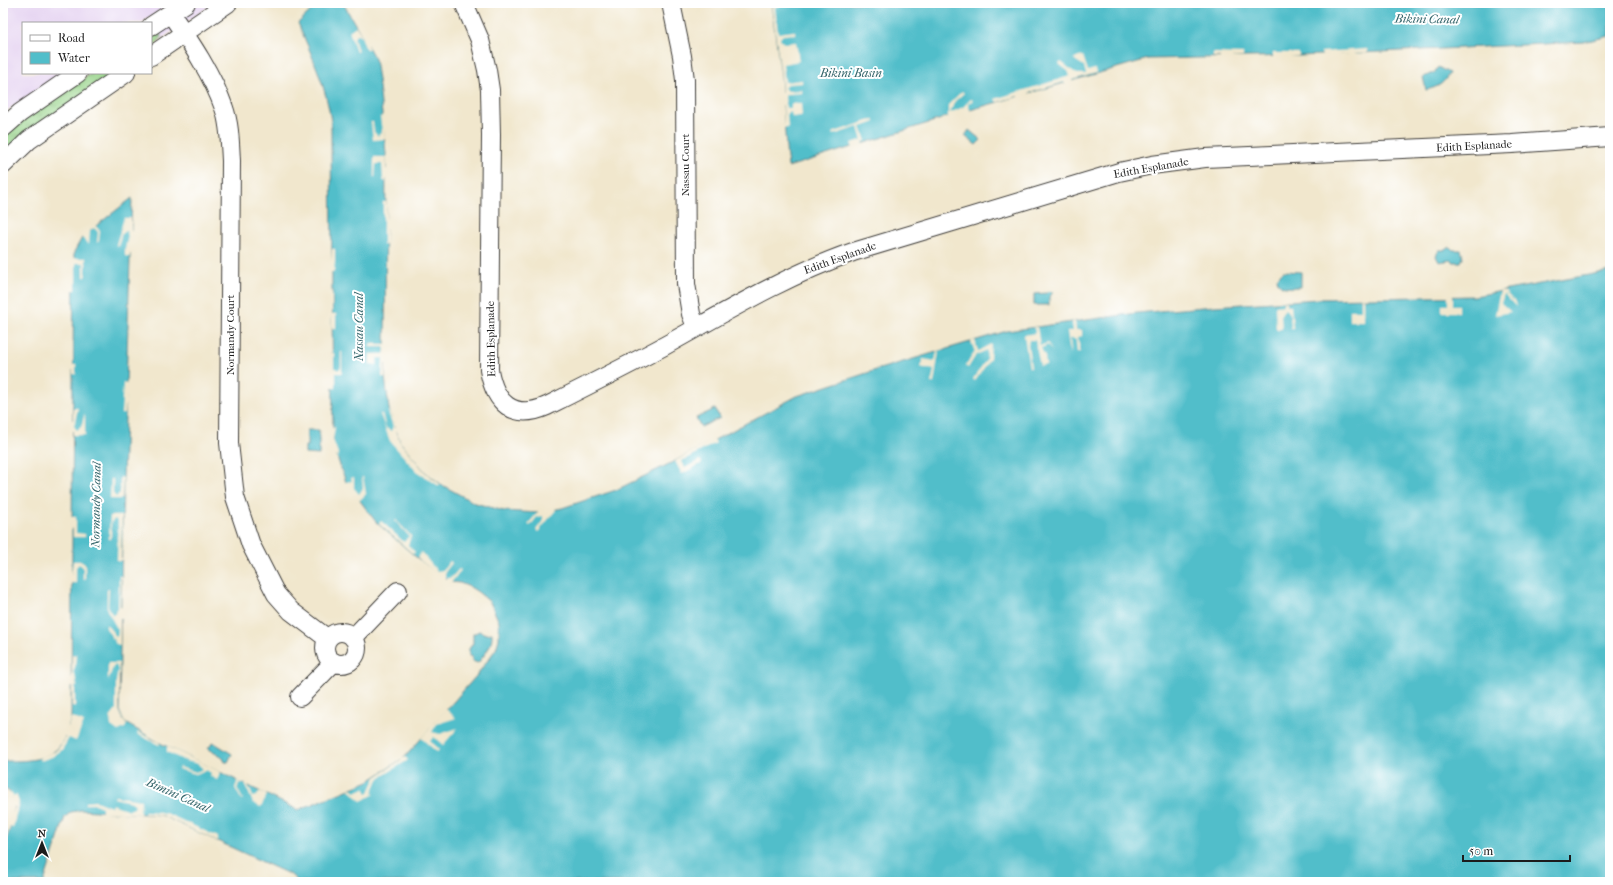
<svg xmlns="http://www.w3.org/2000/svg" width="1613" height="885" font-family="'IM FELL French Canon',serif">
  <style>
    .built { fill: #e5d3f1 }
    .grass { fill: url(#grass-tufts); stroke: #597852 }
    .water { fill: #51beca; stroke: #366d73 }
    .pier { fill: #f1e7cd }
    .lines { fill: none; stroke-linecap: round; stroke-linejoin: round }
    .minor-casing { stroke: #3c3a37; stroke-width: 20 }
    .minor { stroke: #fff; stroke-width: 18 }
    .labels { text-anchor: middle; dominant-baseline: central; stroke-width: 4; stroke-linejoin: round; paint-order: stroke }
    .street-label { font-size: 11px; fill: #1c1c1c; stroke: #fff }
    .water-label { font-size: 12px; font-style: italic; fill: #34656a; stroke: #fff }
  </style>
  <defs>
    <pattern id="grass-tufts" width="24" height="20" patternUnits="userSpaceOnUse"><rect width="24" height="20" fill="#96d388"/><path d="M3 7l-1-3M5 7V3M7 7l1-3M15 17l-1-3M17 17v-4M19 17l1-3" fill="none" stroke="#81b575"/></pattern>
  </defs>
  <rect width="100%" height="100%" fill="#fff"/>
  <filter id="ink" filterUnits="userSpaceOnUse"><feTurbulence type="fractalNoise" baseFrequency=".025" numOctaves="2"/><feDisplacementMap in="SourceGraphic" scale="8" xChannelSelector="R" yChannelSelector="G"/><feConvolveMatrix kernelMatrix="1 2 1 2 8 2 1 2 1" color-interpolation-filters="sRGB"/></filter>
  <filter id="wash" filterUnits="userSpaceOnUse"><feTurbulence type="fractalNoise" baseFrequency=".012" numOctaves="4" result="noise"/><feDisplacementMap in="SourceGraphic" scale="16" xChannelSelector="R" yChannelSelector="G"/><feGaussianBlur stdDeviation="0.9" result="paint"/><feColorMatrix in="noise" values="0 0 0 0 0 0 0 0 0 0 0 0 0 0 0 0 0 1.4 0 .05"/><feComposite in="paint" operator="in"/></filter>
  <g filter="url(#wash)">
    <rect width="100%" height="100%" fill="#f1e7cd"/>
    <path class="built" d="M 3,3 L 172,3 L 141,23 L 23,23 L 23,73 L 64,73 L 3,113 Z
      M 200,3 L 214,3 L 151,46 L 151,36 Z"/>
    <path class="grass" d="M 155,32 L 160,34 L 161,38 L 151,50 L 151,34 Z
      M 92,73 L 117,73 L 3,156 L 3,136 L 58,95 Z"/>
    <path class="water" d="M 319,3 L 343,3 L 375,59 L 380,94 L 386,154 L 385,377 L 389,409 L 400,442 L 425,472 L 442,485 L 475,503 L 504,511 L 539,513 L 562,508 L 616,490 L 675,461 L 797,396 L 876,370 L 1007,331 L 1137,313 L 1214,306 L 1318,299 L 1475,296 L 1610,271 L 1610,882 L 299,882 L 291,875 L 161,815 L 81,810 L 71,812 L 65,817 L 44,882 L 3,882 C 3,872 1,860 3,850 C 7,832 27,797 3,788 L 3,761 C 23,761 52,762 63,741 C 67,734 69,725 71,717 L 73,365 L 74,252 L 83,236 L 132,198 L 123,480 L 119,710 L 123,720 L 127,724 L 160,743 L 298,810 L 369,781 L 405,757 L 477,675 L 496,649 L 499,639 L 499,622 L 490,602 L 478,592 L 470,587 L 460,583 L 450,582 L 417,558 L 376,522 L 346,482 L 333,446 L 331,121 C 326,86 312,56 298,23 Z
      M 771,3 L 1610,3 L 1610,36 L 1583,42 L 1299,56 L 1148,59 L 970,110 L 788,167 L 786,148 L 781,75 Z
      M 1438,67 L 1449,73 C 1444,84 1438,87 1426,90 L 1423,77 L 1434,73 Z
      M 969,130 L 981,140 L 976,145 L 965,136 Z
      M 1450,247 L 1453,250 L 1461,250 L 1463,257 L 1461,262 L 1454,262 L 1451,260 L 1439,262 L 1436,256 L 1439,250 L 1446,250 Z
      M 1283,271 L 1301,272 L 1301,287 C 1290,287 1279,290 1277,278 Z
      M 1049,291 L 1052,292 L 1052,294 L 1049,297 L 1049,305 L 1034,305 L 1034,294 L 1047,293 Z
      M 715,409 L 720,418 L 701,427 L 696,418 Z
      M 307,430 L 319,430 L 319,455 L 305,454 L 305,446 L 307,446 Z
      M 479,631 L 486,634 L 492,633 C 493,645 485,654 478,663 L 472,661 L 472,657 L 469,656 L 469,649 L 473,643 L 473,634 Z
      M 213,742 L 232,754 L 228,762 L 225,762 L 223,758 L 208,749 Z"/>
    <path class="pier" d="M 771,3 L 774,3 L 774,5 L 790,3 L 790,5 L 775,7 L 778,33 L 795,31 L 795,34 L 783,35 L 780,38 L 781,41 L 784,43 L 796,42 L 799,61 L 783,64 L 785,82 L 802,80 L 802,83 L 788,84 L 784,88 L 788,91 L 801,90 L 802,93 L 788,94 L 785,96 L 786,108 L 791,108 L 791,104 L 801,103 L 802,116 L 792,117 L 791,112 L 787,113 L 788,128 L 784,128 L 783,105 L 781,105 L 780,93 L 782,93 L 781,75 Z
      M 356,26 L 363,37 L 365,36 L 369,44 L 367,45 L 369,48 L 366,50 L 361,36 L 359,34 L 356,34 L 354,39 L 358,51 L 356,51 L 349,31 Z
      M 1367,49 L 1367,53 L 1322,56 L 1321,52 Z
      M 1213,53 L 1243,54 L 1243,57 L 1220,59 L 1220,57 L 1213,57 Z
      M 1273,53 L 1299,53 L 1299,56 L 1273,59 Z
      M 1083,56 L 1088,71 L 1095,69 L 1096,73 L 1072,80 L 1072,82 L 1065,84 L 1064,82 L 1029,93 L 1029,95 L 1019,98 L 1018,96 L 997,102 L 995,99 L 1070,76 L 1068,71 L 1059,64 L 1061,62 L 1077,74 L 1086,74 L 1084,66 L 1073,59 Z
      M 962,91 L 964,93 L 955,101 L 950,113 L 963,107 L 971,99 L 973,100 L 968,104 L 971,112 L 942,121 L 941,119 L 948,117 L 948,105 Z
      M 384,116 L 385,139 L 373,140 L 371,122 L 373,122 L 374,132 L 378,136 L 382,131 L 380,117 Z
      M 874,119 L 875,122 L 861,127 L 866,141 L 863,142 L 864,144 L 853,148 L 851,143 L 862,140 L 858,127 L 833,135 L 832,133 Z
      M 374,157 L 386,157 L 386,169 L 388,170 L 388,179 L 386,179 L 386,182 L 383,180 L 382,164 L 376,164 L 375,177 L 374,177 Z
      M 383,202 L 386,202 L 386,218 L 388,218 L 388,228 L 386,228 L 386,245 L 383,245 Z
      M 124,218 L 131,218 L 131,230 L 133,230 L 132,254 L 130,254 L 130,257 L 125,256 L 125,249 L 128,236 L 126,231 L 121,235 L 118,247 L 116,245 Z
      M 94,224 L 100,231 L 99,241 L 97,243 L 98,232 L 94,228 L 90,231 L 89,244 L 88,244 L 80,236 Z
      M 332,249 L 335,249 L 335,262 L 334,272 L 330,272 Z
      M 73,258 L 86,258 L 86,277 L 84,277 L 84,263 L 76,263 L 76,290 L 73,290 Z
      M 1500,291 L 1504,291 L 1515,302 L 1516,307 L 1504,294 L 1501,303 L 1511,312 L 1495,315 Z
      M 330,292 L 332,292 L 332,314 L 336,314 L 336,328 L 332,328 L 332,317 L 330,317 Z
      M 1448,296 L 1453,296 L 1453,305 L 1459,305 L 1459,312 L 1442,312 L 1442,305 L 1448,305 Z
      M 1361,298 L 1363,298 L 1364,321 L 1350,321 L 1350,310 L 1361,310 Z
      M 1286,301 L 1286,305 L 1291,305 L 1293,328 L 1291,328 L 1290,313 L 1285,309 L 1281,314 L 1282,329 L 1276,329 L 1275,306 L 1283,305 L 1283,302 Z
      M 1075,321 L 1076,330 L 1082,330 L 1082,336 L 1078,337 L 1080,352 L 1077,352 L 1076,340 L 1072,338 L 1070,340 L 1071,352 L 1070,353 L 1067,331 L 1073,331 L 1072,322 Z
      M 1034,327 L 1037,327 L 1040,346 L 1048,343 L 1053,353 L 1048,345 L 1041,348 L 1045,357 L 1046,365 L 1040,366 L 1035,340 L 1029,340 L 1028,345 L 1031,367 L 1029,367 L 1024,335 L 1035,333 Z
      M 975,340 L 978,351 L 991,344 L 990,359 L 975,381 L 973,379 L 986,360 L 987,350 L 976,355 L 968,368 L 965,366 L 975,352 L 971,341 Z
      M 71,342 L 73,342 L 73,365 L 76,365 L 76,374 L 73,374 L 73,370 L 71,370 Z
      M 370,344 L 387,344 L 387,364 L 385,364 L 385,377 L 382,377 L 383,358 L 377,358 L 377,365 L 370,364 L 370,354 L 384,354 L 385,350 L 384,347 L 370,347 Z
      M 939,351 L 934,383 L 931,383 L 934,370 L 920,367 L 921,364 L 922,364 L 923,359 L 935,361 L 937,352 Z
      M 341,352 L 342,352 L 342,373 L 336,373 L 336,388 L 332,388 L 330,387 L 330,374 L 332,374 L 332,353 L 334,353 L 334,367 L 338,370 L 341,367 Z
      M 123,383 L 128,384 L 125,414 L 121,414 Z
      M 73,408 L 78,408 L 74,426 L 77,430 L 81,427 L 85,413 L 85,435 L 73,435 L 73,431 L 71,431 L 71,420 L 73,420 Z
      M 390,411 L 400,442 L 425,472 L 440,484 L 439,486 L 416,471 L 390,441 L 380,414 L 382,414 L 386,428 L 391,431 L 393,426 L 388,412 Z
      M 335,427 L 333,440 L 339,456 L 335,457 L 331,446 L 330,429 Z
      M 714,439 L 716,443 L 682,461 L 685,468 L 700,460 L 702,463 L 682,474 L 675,461 Z
      M 120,477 L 123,478 L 122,499 L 110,499 L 111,479 L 113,479 L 113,493 L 116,497 L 120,493 Z
      M 354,477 L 354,488 L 359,494 L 363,488 L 362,477 L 363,477 L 366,494 L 359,501 L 346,484 L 346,482 L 352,481 L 351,478 Z
      M 554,508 L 556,510 L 538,532 L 536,530 L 543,521 L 543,516 L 537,517 L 530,526 L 528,524 L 539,511 Z
      M 110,516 L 122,516 L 121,561 L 117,561 L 118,522 L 115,519 L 111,522 L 111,539 L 109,539 Z
      M 71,517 L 76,517 L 76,533 L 85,534 L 85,537 L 73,537 L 73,529 L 71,528 Z
      M 396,520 L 411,536 L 408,545 L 415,552 L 413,554 L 379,524 L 381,521 L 404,542 L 409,536 L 395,521 Z
      M 421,552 L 437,571 L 443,570 L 450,561 L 452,563 L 445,572 L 445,579 L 452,577 L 459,569 L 461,570 L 450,584 L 417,558 Z
      M 73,561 L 80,561 L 85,564 L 85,580 L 83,580 L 83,567 L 79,564 L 76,567 L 76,583 L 70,583 Z
      M 119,576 L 121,576 L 120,606 L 122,607 L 122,618 L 120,618 L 120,645 L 116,644 L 106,628 L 106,624 L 115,635 L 117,636 L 118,630 L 107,610 L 107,589 L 109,589 L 108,608 L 113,615 L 118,608 Z
      M 72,655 L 76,655 L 75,667 L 73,673 L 75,674 L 77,687 L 75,687 L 75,707 L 72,707 L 72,686 L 70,686 L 70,677 L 72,677 Z
      M 108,663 L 119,663 L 119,710 L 123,720 L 127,724 L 125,728 L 118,731 L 111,726 L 110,718 L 116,710 L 116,681 L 118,670 L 116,665 L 113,667 L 108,681 Z
      M 446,709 L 456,718 L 437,724 L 432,732 L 440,734 L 458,728 L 443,745 L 434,737 L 430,741 L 439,750 L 437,752 L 421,738 Z
      M 71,717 L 84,722 L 76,741 L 69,738 L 62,750 L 52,757 L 40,761 L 39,758 L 56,751 L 63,742 L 65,737 L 63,736 L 66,727 L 68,727 Z
      M 138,732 L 160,743 L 159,745 L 137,734 Z
      M 167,746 L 221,772 L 217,780 L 210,776 L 211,773 L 206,770 L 196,774 L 178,769 L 179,767 L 196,772 L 203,769 L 198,764 L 183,760 L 167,752 Z
      M 405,757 L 408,760 L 378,779 L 372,793 L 375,794 L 361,801 L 349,789 L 352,788 L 355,792 L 364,788 L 367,793 L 369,792 L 376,777 Z
      M 238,780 L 245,784 L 248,785 L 253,797 L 257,796 L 260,791 L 267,795 L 261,807 L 253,803 L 245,784 L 240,783 L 237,788 L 243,800 L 241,799 L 235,788 Z
      M 11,792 L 14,796 L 16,794 L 19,802 L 13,828 L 10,827 L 3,851 L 3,844 L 15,807 L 13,806 L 13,798 L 9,794 Z
      M 115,796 L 141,800 L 140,814 L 102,812 L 102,807 L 95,804 L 85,804 L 85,802 L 96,801 L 111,807 L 112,804 L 129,810 L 134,808 L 135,805 L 132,802 L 114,798 Z
      M 145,811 L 160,812 L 168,814 L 218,837 L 217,841 L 161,815 L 144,814 Z"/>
  </g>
  <g filter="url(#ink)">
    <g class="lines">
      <g class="minor-casing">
        <path id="minor" d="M 464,3 L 480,40 L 487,70 L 490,90 L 491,135 L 489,370 C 495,403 513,421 547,406 C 587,386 627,366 666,345 C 727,311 787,275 853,252 L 1119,172 L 1152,165 L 1205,158 L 1512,144 L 1610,137
          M 671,3 L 682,56 L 685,80 L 686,284 L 691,314 L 696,327
          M 171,14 C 191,43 212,74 224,108 C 230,125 230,144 231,161 L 229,443 L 235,497 L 251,545 L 276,594 L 291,611 L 328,639
          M 151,26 L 186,3
          M 151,56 L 228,3
          M 3,128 L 20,113 L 78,73
          M 3,165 L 29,140 L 126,73
          M325 648a16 16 0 1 1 32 0a16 16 0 1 1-32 0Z
          M 353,638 L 398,591
          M 300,697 L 334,662"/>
      </g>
      <use href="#minor" class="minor"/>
    </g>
  </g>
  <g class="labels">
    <g class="street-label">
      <text transform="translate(1474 146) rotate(-3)">Edith Esplanade</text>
      <text transform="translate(685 165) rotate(-90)">Nassau Court</text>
      <text transform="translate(1151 168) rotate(-10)">Edith Esplanade</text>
      <text transform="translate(840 258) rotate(-20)">Edith Esplanade</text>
      <text transform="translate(230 335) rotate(-90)">Normandy Court</text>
      <text transform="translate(491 339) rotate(-91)">Edith Esplanade</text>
    </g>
    <g class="water-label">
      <text transform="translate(1427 19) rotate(1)">Bikini Canal</text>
      <text x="851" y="73">Bikini Basin</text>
      <text transform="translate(359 327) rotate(-90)">Nassau Canal</text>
      <text transform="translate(96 505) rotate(-89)">Normandy Canal</text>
      <text transform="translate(178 795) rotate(24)">Bimini Canal</text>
    </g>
  </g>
  <rect width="1613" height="885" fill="none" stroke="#fff" stroke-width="16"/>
  <rect x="22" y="22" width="130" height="52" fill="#ffffff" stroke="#a4a4a4"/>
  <rect x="30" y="35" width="20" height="6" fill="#ffffff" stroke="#a4a4a4"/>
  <text x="58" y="42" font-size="12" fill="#1c1c1c">Road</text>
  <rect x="30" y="52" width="20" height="12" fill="#51beca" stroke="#a4a4a4"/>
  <text x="58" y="62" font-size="12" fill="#1c1c1c">Water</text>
  <g transform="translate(42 843)" stroke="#ffffff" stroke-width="3" paint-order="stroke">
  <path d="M0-3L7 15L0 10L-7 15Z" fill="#1c1c1c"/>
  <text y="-6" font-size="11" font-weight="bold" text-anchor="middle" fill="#1c1c1c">N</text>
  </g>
  <path d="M1463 855v6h107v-6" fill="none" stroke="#1c1c1c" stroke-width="2"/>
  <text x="1469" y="855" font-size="12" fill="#1c1c1c" stroke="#ffffff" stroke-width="3" paint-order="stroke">50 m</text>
</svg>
